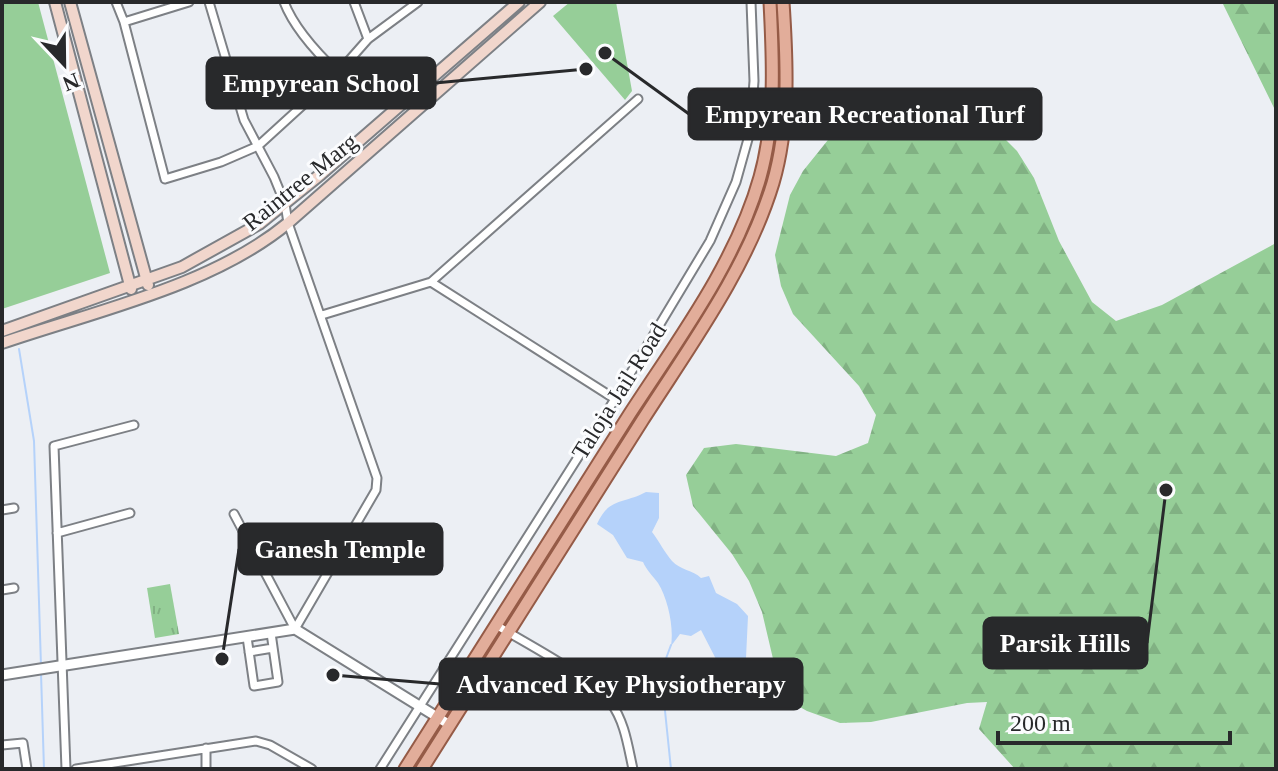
<svg xmlns="http://www.w3.org/2000/svg" width="1278" height="771" font-family="Georgia,serif">
  <style>
    .grass { fill: url(#grass-tufts) }
    .forest { fill: url(#forest-firs) }
    .park { fill: #96ce98 }
    .water { fill: #b5d2fa }
    .lines { fill: none; stroke-linecap: round; stroke-linejoin: round }
    .stream { stroke: #b5d2fa; stroke-width: 2 }
    .minor-casing { stroke: #7d8085; stroke-width: 11 }
    .tertiary-casing { stroke: #7d8085; stroke-width: 13 }
    .secondary-casing { stroke: #7d8085; stroke-width: 14 }
    .primary-casing { stroke: #955b47; stroke-width: 15 }
    .minor { stroke: #fff; stroke-width: 7 }
    .tertiary { stroke: #fff; stroke-width: 9 }
    .secondary { stroke: #f1d6cc; stroke-width: 10 }
    .primary { stroke: #e2ad9a; stroke-width: 11 }
    .labels { text-anchor: middle; dominant-baseline: central; stroke-width: 6; stroke-linejoin: round; paint-order: stroke }
    .street-label { font-size: 24px; fill: #28292b; stroke: #fbfcfe }
    .leader { fill: none; stroke: #28292b; stroke-width: 3 }
    .callout-dot { fill: #28292b; stroke: #fbfcfe; stroke-width: 3 }
    .callout { fill: #28292b; stroke: #28292b; stroke-width: 3 }
    .callout-label { font-size: 26px; text-anchor: middle; font-weight: bold; fill: #fff }
  </style>
  <defs>
    <pattern id="grass-tufts" width="24" height="20" patternUnits="userSpaceOnUse" patternTransform="scale(2)"><rect width="24" height="20" fill="#96ce98"/><path d="M3 7l-1-3M5 7V3M7 7l1-3M15 17l-1-3M17 17v-4M19 17l1-3" fill="none" stroke="#81b183"/></pattern>
    <pattern id="forest-firs" width="22" height="20" patternUnits="userSpaceOnUse" patternTransform="scale(2)"><rect width="22" height="20" fill="#96ce98"/><path d="M5 1l3.5 6h-7zM16 11l3.5 6h-7z" fill="#81b183"/></pattern>
  </defs>
  <rect width="100%" height="100%" fill="#eceff4"/>
  <path class="grass" d="M 170,584 L 179,634 L 155,638 L 147,588 Z"/>
  <path class="forest" d="M 1222,2 L 1276,2 L 1276,112 Z
    M 906,93 L 964,111 L 993,127 L 1017,151 L 1034,178 L 1059,241 L 1092,302 L 1116,321 L 1162,305 L 1276,243 L 1276,769 L 1015,769 L 979,729 L 987,702 L 967,703 L 871,722 L 840,723 L 807,711 L 782,697 L 762,612 L 749,581 L 732,554 L 693,506 L 686,475 L 704,448 L 736,444 L 836,456 L 868,443 L 876,415 L 859,386 L 793,314 L 781,286 L 775,255 L 790,195 L 803,171 L 844,120 Z"/>
  <path class="park" d="M 2,2 L 38,2 L 110,273 L 2,309 Z
    M 570,2 L 616,2 L 632,91 L 625,100 L 553,16 Z"/>
  <path class="water" d="M 646,492 L 659,493 L 659,518 L 652,532 C 659,541 665,553 672,561 C 680,570 693,570 701,578 L 709,576 L 716,593 L 737,604 L 748,616 L 746,658 L 761,694 L 735,696 L 701,630 L 691,636 L 680,634 L 671,646 C 674,627 668,599 658,583 C 653,576 647,571 643,562 L 627,558 L 613,535 L 597,524 C 609,497 624,504 646,492 Z"/>
  <g class="lines">
    <path class="stream" d="M 19,349 L 34,441 L 41,666
      M 41,673 L 44,769
      M 671,769 L 661,672 L 671,645"/>
    <g class="minor-casing">
      <path id="minor" d="M 116,2 L 124,22 L 165,179 L 221,162 L 258,146 L 338,73 L 368,39 L 418,2
        M 209,2 L 244,120 L 274,177 L 285,204 L 288,223 L 377,478 L 376,490 L 295,629
        M 284,2 C 294,28 318,54 338,73
        M 354,2 L 368,39
        M 124,22 L 189,2
        M 431,282 L 615,399
        M 322,315 L 431,282 L 638,99
        M 2,510 L 14,508
        M 234,514 L 295,629
        M 57,533 L 130,513
        M 2,590 L 14,588
        M 496,625 C 527,644 590,676 611,703 C 625,722 628,747 633,769
        M 247,637 L 254,686 L 278,682 L 271,633
        M 249,652 L 273,648
        M 2,745 L 23,743 L 27,769
        M 206,748 L 206,769
        M 66,769 L 54,446 L 134,425
        M 76,769 L 256,741 L 270,745 L 312,769
        M 380,769 L 615,399 L 710,241 L 736,182 L 750,132 L 754,81 L 751,2"/>
    </g>
    <g class="tertiary-casing">
      <path id="tertiary" d="M 2,675 L 295,629 L 450,725"/>
    </g>
    <g class="secondary-casing">
      <path id="secondary" d="M 55,2 L 131,289
        M 70,2 L 148,285
        M 2,331 L 182,267 L 259,224 L 321,174 L 519,2
        M 2,343 C 95,311 212,286 288,223 L 540,2"/>
    </g>
    <g class="primary-casing">
      <path id="primary" d="M 405,769 C 480,651 554,533 629,415 C 677,341 736,263 760,177 C 776,120 773,60 770,2
        M 422,769 C 495,653 569,537 642,421 C 690,346 747,269 773,183 C 790,125 787,62 783,2"/>
    </g>
    <use href="#minor" class="minor"/>
    <use href="#tertiary" class="tertiary"/>
    <use href="#secondary" class="secondary"/>
    <use href="#primary" class="primary"/>
  </g>
  <g class="labels">
    <g class="street-label">
      <text transform="translate(300 182) rotate(-39)">Raintree Marg</text>
      <text transform="translate(619 391) rotate(-58)">Taloja Jail Road</text>
    </g>
  </g>
  <path class="leader" d="M586 69L435 83M605 53L689 114M222 659L239 549M1166 490L1147 643M333 675L440 684"/>
  <g class="callout-dot">
    <circle cx="586" cy="69" r="8"/>
    <circle cx="605" cy="53" r="8"/>
    <circle cx="222" cy="659" r="8"/>
    <circle cx="1166" cy="490" r="8"/>
    <circle cx="333" cy="675" r="8"/>
  </g>
  <g class="callout">
    <rect x="207" y="58" width="228" height="50" rx="8"/>
    <rect x="689" y="89" width="352" height="50" rx="8"/>
    <rect x="239" y="524" width="203" height="50" rx="8"/>
    <rect x="984" y="618" width="163" height="50" rx="8"/>
    <rect x="440" y="659" width="362" height="50" rx="8"/>
  </g>
  <g class="callout-label">
    <text x="321" y="92">Empyrean School</text>
    <text x="865" y="123">Empyrean Recreational Turf</text>
    <text x="340" y="558">Ganesh Temple</text>
    <text x="1065" y="652">Parsik Hills</text>
    <text x="621" y="693">Advanced Key Physiotherapy</text>
  </g>
  <rect width="1278" height="771" fill="none" stroke="#28292b" stroke-width="8"/>
  <g transform="translate(64 64) rotate(158)" stroke="#fbfcfe" stroke-width="6" paint-order="stroke">
  <path d="M0-6L14 30L0 20L-14 30Z" fill="#28292b"/>
  <text y="-12" font-size="22" font-weight="bold" text-anchor="middle" fill="#28292b">N</text>
  </g>
  <path d="M998 731v12h232v-12" fill="none" stroke="#28292b" stroke-width="4"/>
  <text x="1010" y="731" font-size="24" fill="#28292b" stroke="#fbfcfe" stroke-width="6" paint-order="stroke">200 m</text>
</svg>
